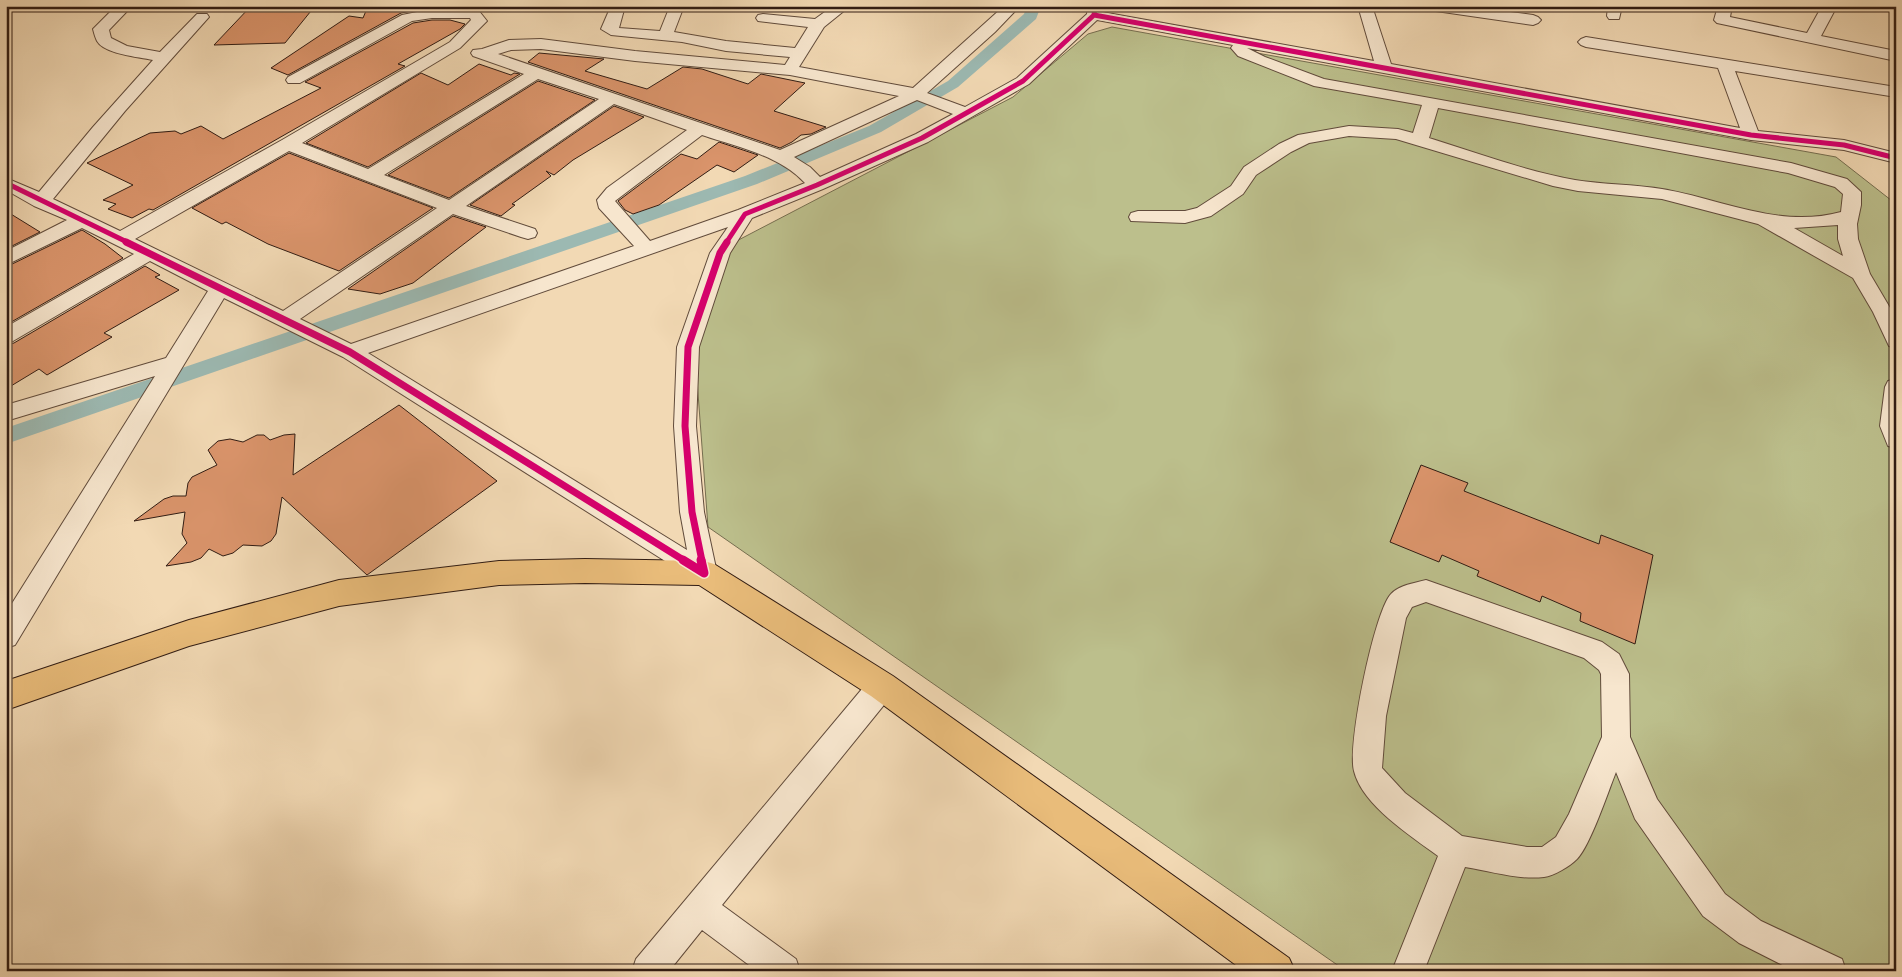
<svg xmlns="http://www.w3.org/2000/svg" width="1902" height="977" font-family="'IM FELL DW Pica',serif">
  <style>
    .green { fill: #bcbf8c; stroke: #766e50 }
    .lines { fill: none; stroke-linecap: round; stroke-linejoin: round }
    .canal { fill: #9cb9b2; fill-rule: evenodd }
    .building { fill: #da946b; stroke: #311c13 }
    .minor-casing { stroke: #614b3b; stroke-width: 2 }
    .major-casing { stroke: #311c13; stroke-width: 2 }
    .minor { fill: #f7e6ce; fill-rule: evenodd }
    .major { fill: #e9bc7a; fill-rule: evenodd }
    .cycleway-far2-casing { stroke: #f7e6ce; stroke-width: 8 }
    .cycleway-far1-casing { stroke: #f7e6ce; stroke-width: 10 }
    .cycleway-casing { stroke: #f7e6ce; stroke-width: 12 }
    .cycleway-far2 { stroke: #d6006c; stroke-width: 5 }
    .cycleway-far1 { stroke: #d6006c; stroke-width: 7 }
    .cycleway { stroke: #d6006c; stroke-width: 9 }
  </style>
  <rect width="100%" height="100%" fill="#f2d9b4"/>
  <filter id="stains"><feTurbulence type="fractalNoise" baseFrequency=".004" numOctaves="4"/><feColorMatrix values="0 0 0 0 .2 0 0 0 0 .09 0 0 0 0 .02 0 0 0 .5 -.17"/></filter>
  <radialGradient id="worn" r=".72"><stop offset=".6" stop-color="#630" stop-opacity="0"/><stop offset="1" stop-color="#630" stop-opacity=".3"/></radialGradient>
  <path class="green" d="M 1112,27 L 1836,157 L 1896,204 L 1896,971 L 1346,971 L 708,527 L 695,353 L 725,247 L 1013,97 L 1088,34 Z"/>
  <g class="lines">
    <path class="canal" d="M 1027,6 L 1041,6 L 1036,19 L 958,87 L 881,132 L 757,184 L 6,444 L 6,428 L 745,176 L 869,126 L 948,81 L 1024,14 Z"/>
  </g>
  <path class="building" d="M 251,6 L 315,6 L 285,43 L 214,45 Z
    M 368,6 L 440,6 L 401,13 L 288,75 L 271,68 L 349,16 L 363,18 Z
    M 432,20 L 450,20 L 465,24 L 460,29 L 398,64 L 405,66 L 153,210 L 149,209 L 132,218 L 108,209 L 116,204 L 103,200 L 133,185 L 87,163 L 150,133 L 175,131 L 181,134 L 201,126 L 223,139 L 321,88 L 305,82 L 413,23 Z
    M 539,53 L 604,59 L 585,71 L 647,89 L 683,67 L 702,69 L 748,84 L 761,74 L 805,83 L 774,111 L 826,127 L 811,134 L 801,135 L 792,142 L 780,148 L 528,62 Z
    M 479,64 L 511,75 L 514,73 L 520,74 L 368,167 L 306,143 L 421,73 L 448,85 Z
    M 538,81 L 595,100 L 449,198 L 388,175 Z
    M 614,106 L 644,117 L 573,160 L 554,175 L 546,171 L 551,176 L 512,204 L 515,205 L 501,216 L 470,205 Z
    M 719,142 L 758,155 L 734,172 L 717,165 L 659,205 L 633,214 L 625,210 L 618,201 L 681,154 L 697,159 Z
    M 289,153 L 433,208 L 339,271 L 268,244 L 226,222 L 222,224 L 192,208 Z
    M 6,211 L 40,232 L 6,249 Z
    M 453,216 L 486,227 L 413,283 L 380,294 L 348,289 Z
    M 82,230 L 105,244 L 123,258 L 6,325 L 6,267 Z
    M 145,266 L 160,275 L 155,277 L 179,290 L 104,333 L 112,337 L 47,375 L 39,369 L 6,389 L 6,345 L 14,343 Z
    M 399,405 L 497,481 L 367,575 L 282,497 L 276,534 L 271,541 L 262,546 L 243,545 L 233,553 L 223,556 L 209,549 L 201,558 L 191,562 L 166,566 L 187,543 L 182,534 L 185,512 L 134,521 L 164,499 L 173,496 L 186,496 L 188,483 L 192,477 L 217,465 L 208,450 L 218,441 L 230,439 L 243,442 L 257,435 L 264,435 L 270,440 L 284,435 L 295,434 L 293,475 Z
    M 1421,465 L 1468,483 L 1464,491 L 1599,544 L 1601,535 L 1653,555 L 1635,644 L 1580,621 L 1581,613 L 1542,596 L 1540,602 L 1477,576 L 1479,571 L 1442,555 L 1439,562 L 1390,542 Z"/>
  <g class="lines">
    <g class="minor-casing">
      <path id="minor" d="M 116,6 L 132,6 L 109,30 L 111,38 L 127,46 L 160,52 L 197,14 L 207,14 L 209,17 L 125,111 L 53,199 L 120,231 L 282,140 L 450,42 L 471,20 L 470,18 L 432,18 L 412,21 L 300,83 L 288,83 L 286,80 L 288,77 L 402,15 L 432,9 L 474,10 L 479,11 L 487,21 L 460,48 L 302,143 L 368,169 L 524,74 L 473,56 L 471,53 L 473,50 L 482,49 L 509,40 L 541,39 L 635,51 L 785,65 L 790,57 L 726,51 L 682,42 L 611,35 L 601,29 L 611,6 L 625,6 L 619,28 L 660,31 L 670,6 L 684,6 L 674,32 L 726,41 L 795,48 L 808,27 L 758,21 L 756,18 L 758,15 L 763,14 L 815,19 L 833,6 L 850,6 L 824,27 L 799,67 L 913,88 L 1004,6 L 1020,6 L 995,32 L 927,93 L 965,107 L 1017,78 L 1087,14 L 1088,6 L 1102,6 L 1102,12 L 1374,61 L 1358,6 L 1372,6 L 1391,64 L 1740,128 L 1718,68 L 1586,47 L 1581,45 L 1578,42 L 1581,39 L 1586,37 L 1896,87 L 1896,97 L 1735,71 L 1758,131 L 1844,140 L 1896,153 L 1896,163 L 1844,150 L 1751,140 L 1247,48 L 1265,57 L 1324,79 L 1791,163 L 1847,179 L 1861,192 L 1861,205 L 1857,224 L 1858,239 L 1870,274 L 1896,318 L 1896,348 L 1889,346 L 1873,312 L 1853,278 L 1758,224 L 1662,199 L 1578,191 L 1553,186 L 1396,139 L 1349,136 L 1309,143 L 1291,152 L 1256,175 L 1243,194 L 1211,216 L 1185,223 L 1131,221 L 1129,217 L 1131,213 L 1138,211 L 1185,211 L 1197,208 L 1231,186 L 1244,167 L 1279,144 L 1298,135 L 1349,126 L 1398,129 L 1413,133 L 1422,105 L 1314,86 L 1238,56 L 1231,48 L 1233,45 L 1097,20 L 1029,84 L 928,142 L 823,189 L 752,218 L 730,253 L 699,347 L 696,426 L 704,512 L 717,573 L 713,580 L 704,583 L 695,580 L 343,357 L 224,298 L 15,645 L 6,648 L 6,613 L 155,376 L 6,421 L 6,405 L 166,358 L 208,291 L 150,261 L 13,341 L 6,343 L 6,327 L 134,254 L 82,228 L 6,265 L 6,251 L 67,220 L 34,206 L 6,190 L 6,178 L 39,192 L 93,127 L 153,60 C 139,57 104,54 97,41 C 95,37 94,33 93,29 ZM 541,49 L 635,61 L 790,75 L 899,96 L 780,150 L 498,54 L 511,50 ZM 538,79 L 599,99 L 449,200 L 384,175 ZM 917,100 L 953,114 L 916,134 L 820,177 L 810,167 L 794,157 ZM 614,104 L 687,130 L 607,188 L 597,200 L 599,208 L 634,246 L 351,344 L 300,319 L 453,214 L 521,237 L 528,239 L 535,237 L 537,233 L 535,229 L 466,206 ZM 1438,108 L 1788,173 L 1835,187 L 1843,194 L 1841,212 C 1779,229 1722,199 1662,189 C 1634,184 1604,185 1575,180 C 1525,171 1477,153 1429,138 ZM 702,135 C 737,147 779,155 805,183 L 738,210 L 650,241 L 615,201 ZM 289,151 L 437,208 L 283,311 L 135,239 ZM 1838,225 L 1838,239 L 1843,256 L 1794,228 ZM 728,227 L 710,253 L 677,347 L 674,426 L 680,512 L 687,550 L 368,353 Z
        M 1422,6 L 1464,6 L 1533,15 L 1538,17 L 1541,20 L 1538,23 L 1533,25 L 1429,10 Z
        M 1608,6 L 1622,6 L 1619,19 L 1609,19 L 1607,16 Z
        M 1718,6 L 1732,6 L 1730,17 L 1807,33 L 1822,6 L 1837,6 L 1821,36 L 1896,51 L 1896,61 L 1717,23 L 1714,20 Z
        M 1896,379 L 1896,448 L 1888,446 L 1880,426 L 1885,387 L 1888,381 Z
        M 1426,580 L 1602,642 L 1619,654 L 1629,674 L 1630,737 L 1657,799 L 1725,894 L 1761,921 L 1842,959 L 1846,971 L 1794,971 L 1739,943 L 1703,916 L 1635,819 L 1616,772 C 1608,792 1590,846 1577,859 C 1570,866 1554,876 1544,877 C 1518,880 1490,871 1465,867 L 1424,971 L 1392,971 L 1438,856 C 1411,836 1362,805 1354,771 C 1347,746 1374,612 1391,594 C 1399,585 1415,583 1426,580 ZM 1426,602 L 1584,658 L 1599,670 L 1601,674 L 1602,737 L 1569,814 L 1556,837 L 1542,847 L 1527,847 L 1462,836 L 1405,793 L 1382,768 L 1386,716 L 1406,618 L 1412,607 Z
        M 882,674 L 892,677 L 896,686 L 892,695 L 722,905 L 796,959 L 800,971 L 757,971 L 702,930 L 669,971 L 632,971 L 636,959 L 872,677 Z"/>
    </g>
    <g class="major-casing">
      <path id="major" d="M 585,559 L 704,561 L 714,564 L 893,676 L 1289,958 L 1295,971 L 1244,971 L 871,696 L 699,585 L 585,583 L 499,585 L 339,606 L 189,646 L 6,710 L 6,681 L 189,620 L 339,580 L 499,561 Z"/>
    </g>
    <use href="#minor" class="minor"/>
    <use href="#major" class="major"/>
    <g class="cycleway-far2-casing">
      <path id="cycleway-far2" d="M 1095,6 L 1094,15 L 1751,135 L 1844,145 L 1896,158
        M 6,183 L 129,243
        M 726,243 L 745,214 L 817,185 L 922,138 L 1023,81 L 1094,15"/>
    </g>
    <g class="cycleway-far1-casing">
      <path id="cycleway-far1" d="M 126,242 L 350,352 L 685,561
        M 702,561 L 692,512 L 685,426 L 688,347 L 720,253 L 727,242"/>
    </g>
    <g class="cycleway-casing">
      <path id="cycleway" d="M 683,560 L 704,573
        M 701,560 L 704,573"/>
    </g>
    <use href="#cycleway-far2" class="cycleway-far2"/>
    <use href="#cycleway-far1" class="cycleway-far1"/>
    <use href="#cycleway" class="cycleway"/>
  </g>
  <rect width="1902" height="977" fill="none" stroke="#f2d9b4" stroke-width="25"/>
  <rect x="8" y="8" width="1887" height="962" fill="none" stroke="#311c13" stroke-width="2.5"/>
  <rect x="12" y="12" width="1877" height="952" fill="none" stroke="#311c13"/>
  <rect width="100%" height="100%" filter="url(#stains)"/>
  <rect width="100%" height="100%" fill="url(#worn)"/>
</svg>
